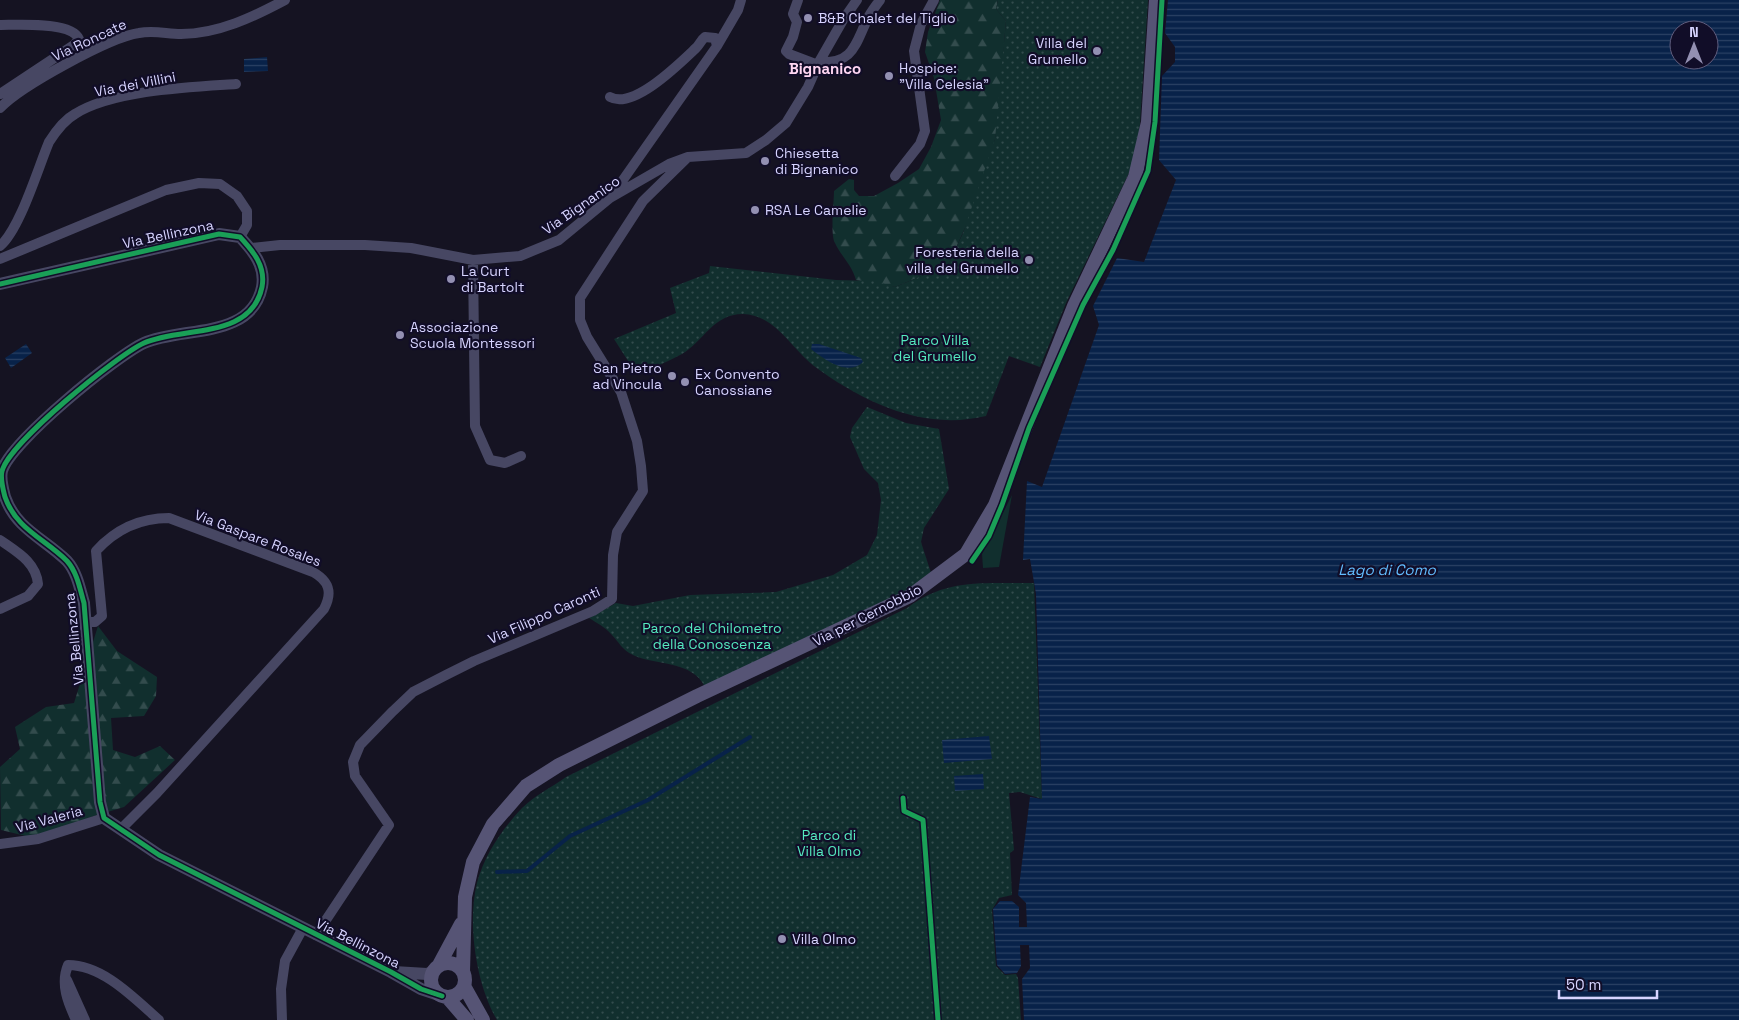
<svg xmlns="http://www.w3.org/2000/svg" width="1739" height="1020" font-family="'Space Grotesk',sans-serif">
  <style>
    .grass { fill: #112f2e }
    .forest { fill: url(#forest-firs) }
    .park { fill: url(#park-dots) }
    .water { fill: url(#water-rules); fill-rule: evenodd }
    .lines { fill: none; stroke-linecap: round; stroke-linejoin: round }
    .stream { stroke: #082249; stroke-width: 4 }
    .minor { stroke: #474763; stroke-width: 10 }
    .tertiary { stroke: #474763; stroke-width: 12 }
    .secondary { stroke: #565475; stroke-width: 14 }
    .cycleway-casing { stroke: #110d28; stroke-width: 8 }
    .cycleway { stroke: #1a9f57; stroke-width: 5 }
    .poi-dot { fill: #9390b2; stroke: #110d28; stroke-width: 2 }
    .labels { text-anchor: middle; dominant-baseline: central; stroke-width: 4.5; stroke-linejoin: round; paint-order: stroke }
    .poi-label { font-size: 14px; fill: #d7d4ff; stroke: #110d28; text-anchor: start }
    .street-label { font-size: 14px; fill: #d7d4ff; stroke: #110d28 }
    .park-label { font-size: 14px; fill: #55eabf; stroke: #110d28 }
    .neighbourhood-label { font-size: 15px; font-weight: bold; fill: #ffd6f2; stroke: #110d28 }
    .water-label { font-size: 15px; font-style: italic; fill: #62bdff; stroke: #110d28 }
  </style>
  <defs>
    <pattern id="forest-firs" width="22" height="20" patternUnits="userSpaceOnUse" patternTransform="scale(1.25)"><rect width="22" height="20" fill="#112f2e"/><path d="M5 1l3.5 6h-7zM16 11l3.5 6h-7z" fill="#334c4d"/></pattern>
    <pattern id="park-dots" width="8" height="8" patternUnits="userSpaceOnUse" patternTransform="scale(1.25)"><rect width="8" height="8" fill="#112f2e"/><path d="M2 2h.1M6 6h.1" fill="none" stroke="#334c4d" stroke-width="1.8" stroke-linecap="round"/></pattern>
    <pattern id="water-rules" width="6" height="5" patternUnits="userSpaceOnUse" patternTransform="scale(1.25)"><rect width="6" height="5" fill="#082249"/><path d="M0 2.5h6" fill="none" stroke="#2b4164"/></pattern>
  </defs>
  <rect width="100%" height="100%" fill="#151322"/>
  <path class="grass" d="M 1012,495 L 999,567 L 983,568 L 982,554 Z"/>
  <path class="forest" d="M 940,0 L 998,0 L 996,9 L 1006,21 C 1002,60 1003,100 995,139 C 986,182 967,225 948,265 L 895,287 L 856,280 C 852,265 841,256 835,243 C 830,234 834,202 834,191 L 849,179 L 854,180 L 854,190 L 859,196 L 874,196 L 898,183 L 919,169 L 931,147 L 941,120 L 934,78 L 925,52 L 928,32 Z
    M 98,626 L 117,651 L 157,677 L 156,696 L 144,716 L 111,718 L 113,750 L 135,757 L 160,746 L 175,760 L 124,807 L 91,817 L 38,839 L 1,830 L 0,767 L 20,749 L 15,727 L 46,707 L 74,703 Z"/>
  <path class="park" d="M 998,0 L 1148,0 L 1139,138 L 1129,173 L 1066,303 L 1040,367 L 1009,356 L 986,416 C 924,431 864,403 814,366 C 791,348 775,315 743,314 C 713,314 704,341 682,354 C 667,362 652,368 637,375 L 614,339 L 676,313 L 670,288 L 709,273 L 710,266 L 836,280 L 875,281 L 895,287 L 948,265 L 963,233 L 995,139 L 1006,21 L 996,9 Z
    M 867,407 L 906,423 L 939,429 L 949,489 L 924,528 L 921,542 L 932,576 L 908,592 L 705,687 C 692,660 656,666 633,655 C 622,650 619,642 611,634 C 605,627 597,623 589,618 L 616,603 L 633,606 L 690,595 L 776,592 L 833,575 L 867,555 L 877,535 L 881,500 L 878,483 L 864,469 L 850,437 L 852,428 Z
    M 1034,583 L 1042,799 L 1020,792 L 1009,793 L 1014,850 L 1010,853 L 1012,895 L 999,898 L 992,910 L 996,966 L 1005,975 L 1016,974 L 1018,978 L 1021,1020 L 497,1020 C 476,984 467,923 477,883 C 484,855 503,828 522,808 C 534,796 552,787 566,777 L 907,608 C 948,577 986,584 1034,583 Z"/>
  <path class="water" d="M 1168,0 L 1739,0 L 1739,1020 L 1024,1020 L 1022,979 L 1030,968 L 1029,945 L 1020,945 L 1021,966 L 1017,973 L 1005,974 L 997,965 L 993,909 L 1000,901 L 1012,901 L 1019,907 L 1019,927 L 1027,927 L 1026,903 L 1018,895 L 1030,797 L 1042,799 L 1036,594 L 1030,559 L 1023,560 L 1027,481 L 1042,487 L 1099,325 L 1093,306 L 1117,258 L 1144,262 L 1176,180 L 1159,160 L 1162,76 L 1175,62 L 1175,47 L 1165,33 ZM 1679,30 L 1709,30 L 1709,60 L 1679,60 Z
    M 267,57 L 268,71 L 244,72 L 244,59 Z
    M 26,344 L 32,353 L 11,368 L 5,358 Z
    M 812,344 L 819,344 L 861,358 L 863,362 C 847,377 824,359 811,349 Z
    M 989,736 L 992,759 L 944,763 L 942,740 Z
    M 983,774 L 984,789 L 955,791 L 954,776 Z"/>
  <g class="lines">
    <path class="stream" d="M 497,872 L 527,871 L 570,836 L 648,800 L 750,737"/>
    <path class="minor" d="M 798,0 L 793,14 L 797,22 L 793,37 L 786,51 L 789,54 L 818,65
      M 0,25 C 17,25 72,21 79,39 L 74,45 L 0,94
      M 819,62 C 853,64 855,45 867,20 C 870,13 875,7 880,0
      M 610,97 C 633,110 679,64 696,48 C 700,44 701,40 705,37 L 715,38 L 717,46
      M 0,108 C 21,86 110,37 139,33 C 154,30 167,34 181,34 C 218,34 253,17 285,0
      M 895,176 L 920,144 L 925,131 L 914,51 L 921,24 L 934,0
      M 611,197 L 717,46 L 738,10 L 741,0
      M 0,246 C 20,229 38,168 49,142 C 56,131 64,120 75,114 C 113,90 191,87 236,84
      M 251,248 L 280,245 L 365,245 L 411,248 L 473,260 L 520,256 L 559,240 L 610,198 L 669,164 L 688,157 L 746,153 L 766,140 L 786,123 L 808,87 L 819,62 L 843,20 L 857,0
      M 0,259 L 166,190 L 199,183 L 220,184 L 237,196 L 247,211 L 247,225 L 240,237
      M 473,260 L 475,426 L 490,460 L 505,463 L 521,456
      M 0,540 C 17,552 36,562 38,584 L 28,596 L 0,609
      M 86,622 L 95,622 L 102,616 L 96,551 C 115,530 139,518 169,518 L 313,572 C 329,581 333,592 324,609 L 157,793 L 121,829
      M 0,844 L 38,839 L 104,818
      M 316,935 L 389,825 L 355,776 L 353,762 L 360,745 L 393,711 L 413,692 L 446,675 L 474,661 L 593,611 L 612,599 L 613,555 L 617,532 L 643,491 L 641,466 L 637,441 L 621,392 L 587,337 L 580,320 L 580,298 L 643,201 L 688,157
      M 67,980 L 85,1020
      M 76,1020 C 68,1003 60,984 68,965 C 103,965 134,998 159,1020
      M 282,1020 L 281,989 L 285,961 L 303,928"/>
    <path class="tertiary" d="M 0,284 L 219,234 L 240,237 C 253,251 266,266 262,287 C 251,340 182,326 144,343 C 116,356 10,442 2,471 C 0,479 3,489 5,497 C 16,529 45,539 67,561 C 77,572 80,589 84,603 L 100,802 L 104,818 L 159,855 L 391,972 L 421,989 L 442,996
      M 394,972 L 427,974 L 433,972"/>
    <path class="secondary" d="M431 980a17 17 0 1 1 34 0a17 17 0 1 1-34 0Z
      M 439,965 L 461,924
      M 463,972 L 465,897 L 473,862 L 493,824 L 526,786 L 559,765 L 697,696 L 910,596 L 966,554 L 995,505 L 1074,306 L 1135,177 L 1148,122 L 1156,0
      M 464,986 L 483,1020
      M 447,997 L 467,1020"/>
    <g class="cycleway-casing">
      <path id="cycleway" d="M 0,284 L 219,234 L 240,237 C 253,251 266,266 262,287 C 251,340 182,326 144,343 C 116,356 10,442 2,471 C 0,479 3,489 5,497 C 16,529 45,539 67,561 C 77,572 80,589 84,603 L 100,802 L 104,818 L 159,855 L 391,972 L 421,989 L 442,996
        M 972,561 L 989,536 L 1002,505 L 1029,428 L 1083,305 L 1113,250 L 1148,171 L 1155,122 L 1162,0
        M 903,798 L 904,811 L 923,820 L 938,1020"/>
    </g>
    <use href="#cycleway" class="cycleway"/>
  </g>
  <g class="poi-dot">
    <circle cx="808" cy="18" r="5"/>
    <circle cx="1097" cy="51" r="5"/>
    <circle cx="889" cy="76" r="5"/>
    <circle cx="765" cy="161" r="5"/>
    <circle cx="755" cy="210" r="5"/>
    <circle cx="1029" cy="260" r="5"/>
    <circle cx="451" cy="279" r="5"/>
    <circle cx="400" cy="335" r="5"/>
    <circle cx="672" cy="376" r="5"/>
    <circle cx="685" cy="382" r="5"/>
    <circle cx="782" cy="939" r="5"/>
  </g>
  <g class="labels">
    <g class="poi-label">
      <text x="818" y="18">B&amp;B Chalet del Tiglio</text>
      <text x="1087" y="43" text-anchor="end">Villa del<tspan x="1087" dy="16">Grumello</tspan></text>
      <text x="899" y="68">Hospice:<tspan x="899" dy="16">"Villa Celesia"</tspan></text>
      <text x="775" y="153">Chiesetta<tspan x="775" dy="16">di Bignanico</tspan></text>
      <text x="765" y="210">RSA Le Camelie</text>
      <text x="1019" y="252" text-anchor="end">Foresteria della<tspan x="1019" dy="16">villa del Grumello</tspan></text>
      <text x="461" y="271">La Curt<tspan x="461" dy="16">di Bartolt</tspan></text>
      <text x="410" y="327">Associazione<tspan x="410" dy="16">Scuola Montessori</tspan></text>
      <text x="662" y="368" text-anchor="end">San Pietro<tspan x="662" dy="16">ad Vincula</tspan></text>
      <text x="695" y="374">Ex Convento<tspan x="695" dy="16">Canossiane</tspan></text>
      <text x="792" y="939">Villa Olmo</text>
    </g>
    <g class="street-label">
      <text transform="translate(89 40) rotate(-25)">Via Roncate</text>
      <text transform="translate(135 84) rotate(-11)">Via dei Villini</text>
      <text transform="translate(581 205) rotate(-35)">Via Bignanico</text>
      <text transform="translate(168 234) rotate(-12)">Via Bellinzona</text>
      <text transform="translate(258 538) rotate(21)">Via Gaspare Rosales</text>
      <text transform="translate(544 615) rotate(-24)">Via Filippo Caronti</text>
      <text transform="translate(867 615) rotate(-27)">Via per Cernobbio</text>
      <text transform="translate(74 639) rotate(-96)">Via Bellinzona</text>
      <text transform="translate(49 819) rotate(-15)">Via Valeria</text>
      <text transform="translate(358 943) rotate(27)">Via Bellinzona</text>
    </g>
    <g class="park-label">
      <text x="935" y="340">Parco Villa<tspan x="935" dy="16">del Grumello</tspan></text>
      <text x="712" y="628">Parco del Chilometro<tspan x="712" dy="16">della Conoscenza</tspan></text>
      <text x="829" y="835">Parco di<tspan x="829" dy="16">Villa Olmo</tspan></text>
    </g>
    <g class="neighbourhood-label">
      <text x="825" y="68">Bignanico</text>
    </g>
    <g class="water-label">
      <text x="1387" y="569">Lago di Como</text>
    </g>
  </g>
  <g transform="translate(1694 45)"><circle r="24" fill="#110d28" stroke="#605d7e"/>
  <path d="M0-4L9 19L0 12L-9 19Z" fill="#9390b2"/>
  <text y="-8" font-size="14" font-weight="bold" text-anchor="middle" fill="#d7d4ff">N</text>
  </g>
  <path d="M1559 990v8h98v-8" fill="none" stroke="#d7d4ff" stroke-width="2.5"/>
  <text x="1566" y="990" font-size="15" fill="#d7d4ff" stroke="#110d28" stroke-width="4" paint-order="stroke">50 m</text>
</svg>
